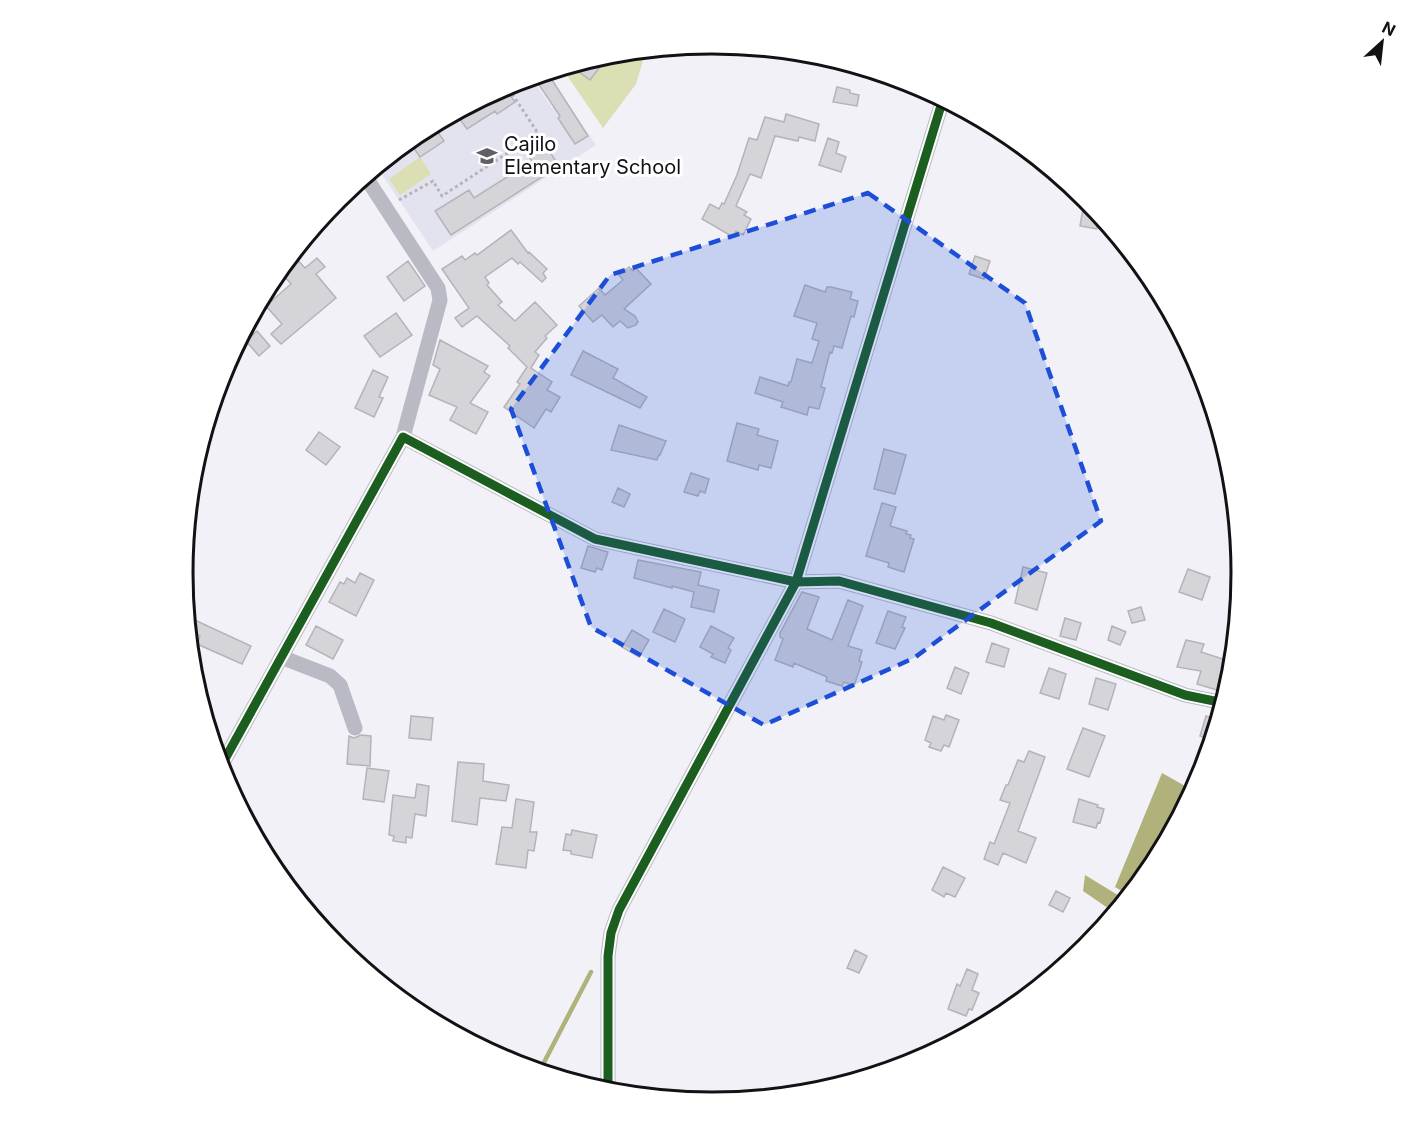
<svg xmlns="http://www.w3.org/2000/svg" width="1424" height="1147" font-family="Inter,sans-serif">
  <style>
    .built { fill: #e2e3ef }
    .green { fill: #dcdeb3 }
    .water { fill: #b1b27b }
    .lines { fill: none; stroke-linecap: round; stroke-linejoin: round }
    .stream { stroke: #b1b27b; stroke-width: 4.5 }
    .building { fill: #d5d5d9; stroke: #b3b3b8; stroke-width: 1.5 }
    .path { stroke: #b4b5bc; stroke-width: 3; stroke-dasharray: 3 3; stroke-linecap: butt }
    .minor { stroke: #babac4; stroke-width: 15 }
    .cycleway-casing { stroke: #fff; stroke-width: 13 }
    .cycleway { stroke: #1b5e20; stroke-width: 9 }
    .marked { fill: #1d4ed8; fill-opacity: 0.2; stroke: #1d4ed8; stroke-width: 4.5; stroke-dasharray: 12 8; stroke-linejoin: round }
    .labels { text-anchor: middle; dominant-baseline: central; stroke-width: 6; stroke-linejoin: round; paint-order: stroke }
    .poi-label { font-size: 20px; fill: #121215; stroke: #fff; text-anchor: start }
    .rim { fill: none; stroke: #121215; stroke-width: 3 }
  </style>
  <rect width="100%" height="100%" fill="#f1f1f7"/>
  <path class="built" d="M 531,77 L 552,108 L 565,99 L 596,145 L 433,251 L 377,167 L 480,99 L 509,84 Z"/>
  <path class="green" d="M 646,50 L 636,84 L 603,128 L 562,68 L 609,54 Z
    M 420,157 L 431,174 L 400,195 L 389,179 Z"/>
  <path class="water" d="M 1162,773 L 1194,791 L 1152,868 L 1130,896 L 1115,887 Z
    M 1085,875 L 1126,900 L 1115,913 L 1083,891 Z"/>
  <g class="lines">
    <path class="stream" d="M 539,1072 L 591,972"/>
  </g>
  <path class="building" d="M 596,58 L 603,63 L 590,80 L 579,72 L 589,60 Z
    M 547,72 L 588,136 L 575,144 L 558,118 L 560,116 L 533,76 Z
    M 504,87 L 515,102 L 497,114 L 495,111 L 467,129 L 459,118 Z
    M 837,87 L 850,90 L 850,93 L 859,95 L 857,106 L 833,102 Z
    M 786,114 L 819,124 L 815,141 L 799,137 L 798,141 L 775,136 L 761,178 L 750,174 L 736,206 L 747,212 L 744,215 L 751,219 L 743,235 L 736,231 L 733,237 L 702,219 L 710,204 L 719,209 L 722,203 L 724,204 L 737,175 L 749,138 L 757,140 L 765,117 L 784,122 Z
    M 437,131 L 444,141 L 420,157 L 413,147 Z
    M 828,138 L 839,142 L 836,153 L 846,157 L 841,172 L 819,165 Z
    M 546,146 L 559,166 L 451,235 L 435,211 L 469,190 L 474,198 L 532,161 L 529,157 Z
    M 1084,203 L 1092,205 L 1099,214 L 1097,229 L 1080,226 Z
    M 511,230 L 528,253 L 529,252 L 547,269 L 543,273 L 546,278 L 542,282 L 520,262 L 518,264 L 512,258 L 485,277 L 489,283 L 487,285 L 502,302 L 498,305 L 515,321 L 535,302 L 557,325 L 545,336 L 547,338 L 535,352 L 539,355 L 531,368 L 552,382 L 547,390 L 560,397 L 551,412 L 546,409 L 534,428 L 504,407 L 520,384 L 517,382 L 527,367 L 508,348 L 510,346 L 477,316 L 462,327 L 455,318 L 469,308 L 442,269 L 462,256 L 465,260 L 475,253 L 477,255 Z
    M 292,254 L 305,268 L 317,258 L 325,267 L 316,274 L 336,298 L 281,344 L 271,334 L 282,324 L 266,306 L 291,284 L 279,270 Z
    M 975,256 L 990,261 L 984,279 L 969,274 Z
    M 408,261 L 425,286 L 404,301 L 387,277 Z
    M 629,267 L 633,271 L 636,268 L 651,284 L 624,309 L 635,316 L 638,322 L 636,325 L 628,328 L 620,321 L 613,327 L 602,315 L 593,322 L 579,306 L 599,288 L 605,295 L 623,280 L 619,275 Z
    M 805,285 L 825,292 L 827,287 L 831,287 L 852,292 L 850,299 L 858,301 L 854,317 L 851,316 L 842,348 L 834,346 L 832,353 L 830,352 L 821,387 L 825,388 L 819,409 L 809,407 L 807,415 L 781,407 L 783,402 L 755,393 L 760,377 L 788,386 L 789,382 L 791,382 L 797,359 L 812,363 L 819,341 L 812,339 L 817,323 L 794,316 Z
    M 396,313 L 412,335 L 380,357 L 364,336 Z
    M 257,331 L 270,346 L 259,356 L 246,341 Z
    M 440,340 L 488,366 L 484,372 L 490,376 L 470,403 L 488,412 L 476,434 L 450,420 L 457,407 L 429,395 L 440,369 L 433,365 Z
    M 583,351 L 618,369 L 613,378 L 647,397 L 640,408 L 571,375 Z
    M 373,370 L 388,377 L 379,397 L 383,398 L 374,417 L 355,408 Z
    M 737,423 L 759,429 L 757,435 L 778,441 L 771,468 L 759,465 L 758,470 L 727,461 Z
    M 619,425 L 666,441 L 660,455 L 659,455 L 657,460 L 611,450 Z
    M 319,432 L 340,447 L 326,465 L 306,450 Z
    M 884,449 L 906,455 L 895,494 L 874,489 Z
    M 691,473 L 709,479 L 705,493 L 700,491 L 698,496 L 684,492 Z
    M 618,488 L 630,494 L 624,507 L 612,502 Z
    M 882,503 L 896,507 L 890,526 L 907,531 L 906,534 L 911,535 L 910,538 L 914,539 L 904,572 L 888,567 L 889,563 L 866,556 Z
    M 588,546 L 608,552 L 602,570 L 597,568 L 595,572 L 581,568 Z
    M 638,560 L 701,572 L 698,585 L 719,590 L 714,612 L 691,607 L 694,592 L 672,586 L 672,588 L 634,578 Z
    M 1023,567 L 1047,573 L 1037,610 L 1015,603 Z
    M 1188,569 L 1210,577 L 1202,600 L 1179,592 Z
    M 360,573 L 374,580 L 356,616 L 329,602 L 340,582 L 344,584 L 347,578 L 355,583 Z
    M 802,592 L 819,597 L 807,629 L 832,640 L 848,600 L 863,606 L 848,646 L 862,650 L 859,661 L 862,662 L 854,686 L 844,682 L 842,686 L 826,681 L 827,677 L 794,663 L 793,667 L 775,660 L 783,639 L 780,637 L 780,633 Z
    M 1141,607 L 1145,620 L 1132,623 L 1128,611 Z
    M 664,609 L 685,619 L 675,642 L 653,632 Z
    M 888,611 L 906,617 L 902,627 L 905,628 L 895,649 L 876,643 Z
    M 186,616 L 251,646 L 242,664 L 197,644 L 200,636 L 188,630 Z
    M 1065,618 L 1081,623 L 1076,640 L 1060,636 Z
    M 316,626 L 343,640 L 333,659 L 306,645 Z
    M 711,626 L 734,638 L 728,648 L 731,650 L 725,663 L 711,657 L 713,654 L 700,647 Z
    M 1112,626 L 1126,632 L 1120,645 L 1108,640 Z
    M 632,630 L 649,640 L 639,657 L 622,647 Z
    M 1186,640 L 1204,644 L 1201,652 L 1226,660 L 1225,665 L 1233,668 L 1227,693 L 1197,684 L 1201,671 L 1177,667 Z
    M 992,643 L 1009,649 L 1004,667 L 986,662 Z
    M 955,667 L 969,673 L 961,694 L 947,688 Z
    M 1049,668 L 1066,674 L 1059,699 L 1040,693 Z
    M 1096,678 L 1116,684 L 1108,710 L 1089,704 Z
    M 946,715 L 959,720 L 949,747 L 944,745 L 941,751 L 929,747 L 931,743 L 925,740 L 933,716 L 944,720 Z
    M 411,716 L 433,718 L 431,740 L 409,738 Z
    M 1206,716 L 1219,720 L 1213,740 L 1200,736 Z
    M 1083,728 L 1105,736 L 1089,777 L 1067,769 Z
    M 361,735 L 371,736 L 370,766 L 347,764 L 349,736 L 354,738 Z
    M 1029,751 L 1045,757 L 1018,831 L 1036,838 L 1026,863 L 1003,853 L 998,865 L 984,859 L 990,842 L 994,844 L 1010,803 L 1000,800 L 1006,785 L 1008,785 L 1018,760 L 1024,762 Z
    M 458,762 L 484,764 L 483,781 L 509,785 L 506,801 L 480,798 L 477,825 L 452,821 Z
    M 367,768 L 389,771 L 384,802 L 363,799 Z
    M 417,784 L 429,786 L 426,816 L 415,814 L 412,838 L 406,837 L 406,843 L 393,841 L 394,836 L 389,835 L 393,795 L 415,798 Z
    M 516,799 L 534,802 L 530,832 L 537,832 L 534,851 L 528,850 L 526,868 L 496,864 L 502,827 L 512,828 Z
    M 1079,799 L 1098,805 L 1097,807 L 1104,809 L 1100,823 L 1098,822 L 1096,828 L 1073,822 Z
    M 572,830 L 597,835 L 592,858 L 571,854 L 571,851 L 563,850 L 566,834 L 571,835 Z
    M 943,867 L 965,878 L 955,897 L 946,893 L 944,897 L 932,890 Z
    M 1056,891 L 1070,898 L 1063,912 L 1049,905 Z
    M 855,950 L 867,956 L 859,973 L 847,968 Z
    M 967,969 L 978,974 L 972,990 L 979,993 L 972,1010 L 969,1009 L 966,1016 L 948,1009 L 957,984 L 960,986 Z"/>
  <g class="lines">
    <path class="path" d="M 509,89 L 545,144
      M 399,200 L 433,181 L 442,196 L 538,133"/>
    <path class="minor" d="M 365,176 L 438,288 L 440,300 L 403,437
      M 281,657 L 330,676 L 340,685 L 355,728
      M 220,768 L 403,437 L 595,539 L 796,582 L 839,581 L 991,623 L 1185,695 L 1224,703
      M 608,1093 L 608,956 L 611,933 L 619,910 L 796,582 L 943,99"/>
    <g class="cycleway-casing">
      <path id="cycleway" d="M 220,768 L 403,437 L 595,539 L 796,582 L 839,581 L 991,623 L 1185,695 L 1224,703
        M 608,1093 L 608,956 L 611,933 L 619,910 L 796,582 L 943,99"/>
    </g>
    <use href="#cycleway" class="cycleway"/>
  </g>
  <path class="marked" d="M 868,193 L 1025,303 L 1101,521 L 914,658 L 764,725 L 591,627 L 511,409 L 610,275 Z"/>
  <defs>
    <g id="school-bare" transform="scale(1.62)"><path d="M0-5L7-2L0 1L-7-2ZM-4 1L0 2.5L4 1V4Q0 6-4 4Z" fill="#606064" stroke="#fff" stroke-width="2.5" paint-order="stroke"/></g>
  </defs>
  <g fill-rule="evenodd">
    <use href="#school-bare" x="487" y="156"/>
  </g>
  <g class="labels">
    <g class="poi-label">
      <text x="504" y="144">Cajilo<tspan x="504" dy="23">Elementary School</tspan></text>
    </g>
  </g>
  <path d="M0 0H1424V1147H0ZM193 573a519 519 0 1 1 1038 0a519 519 0 1 1-1038 0Z" fill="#fff" fill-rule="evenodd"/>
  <path class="rim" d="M193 573a519 519 0 1 1 1038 0a519 519 0 1 1-1038 0Z"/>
  <g transform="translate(1382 42) rotate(27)" stroke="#ffffff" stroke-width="4.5" paint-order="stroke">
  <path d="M0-4.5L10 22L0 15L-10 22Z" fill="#121215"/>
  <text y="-9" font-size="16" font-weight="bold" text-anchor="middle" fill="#121215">N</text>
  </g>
</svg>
